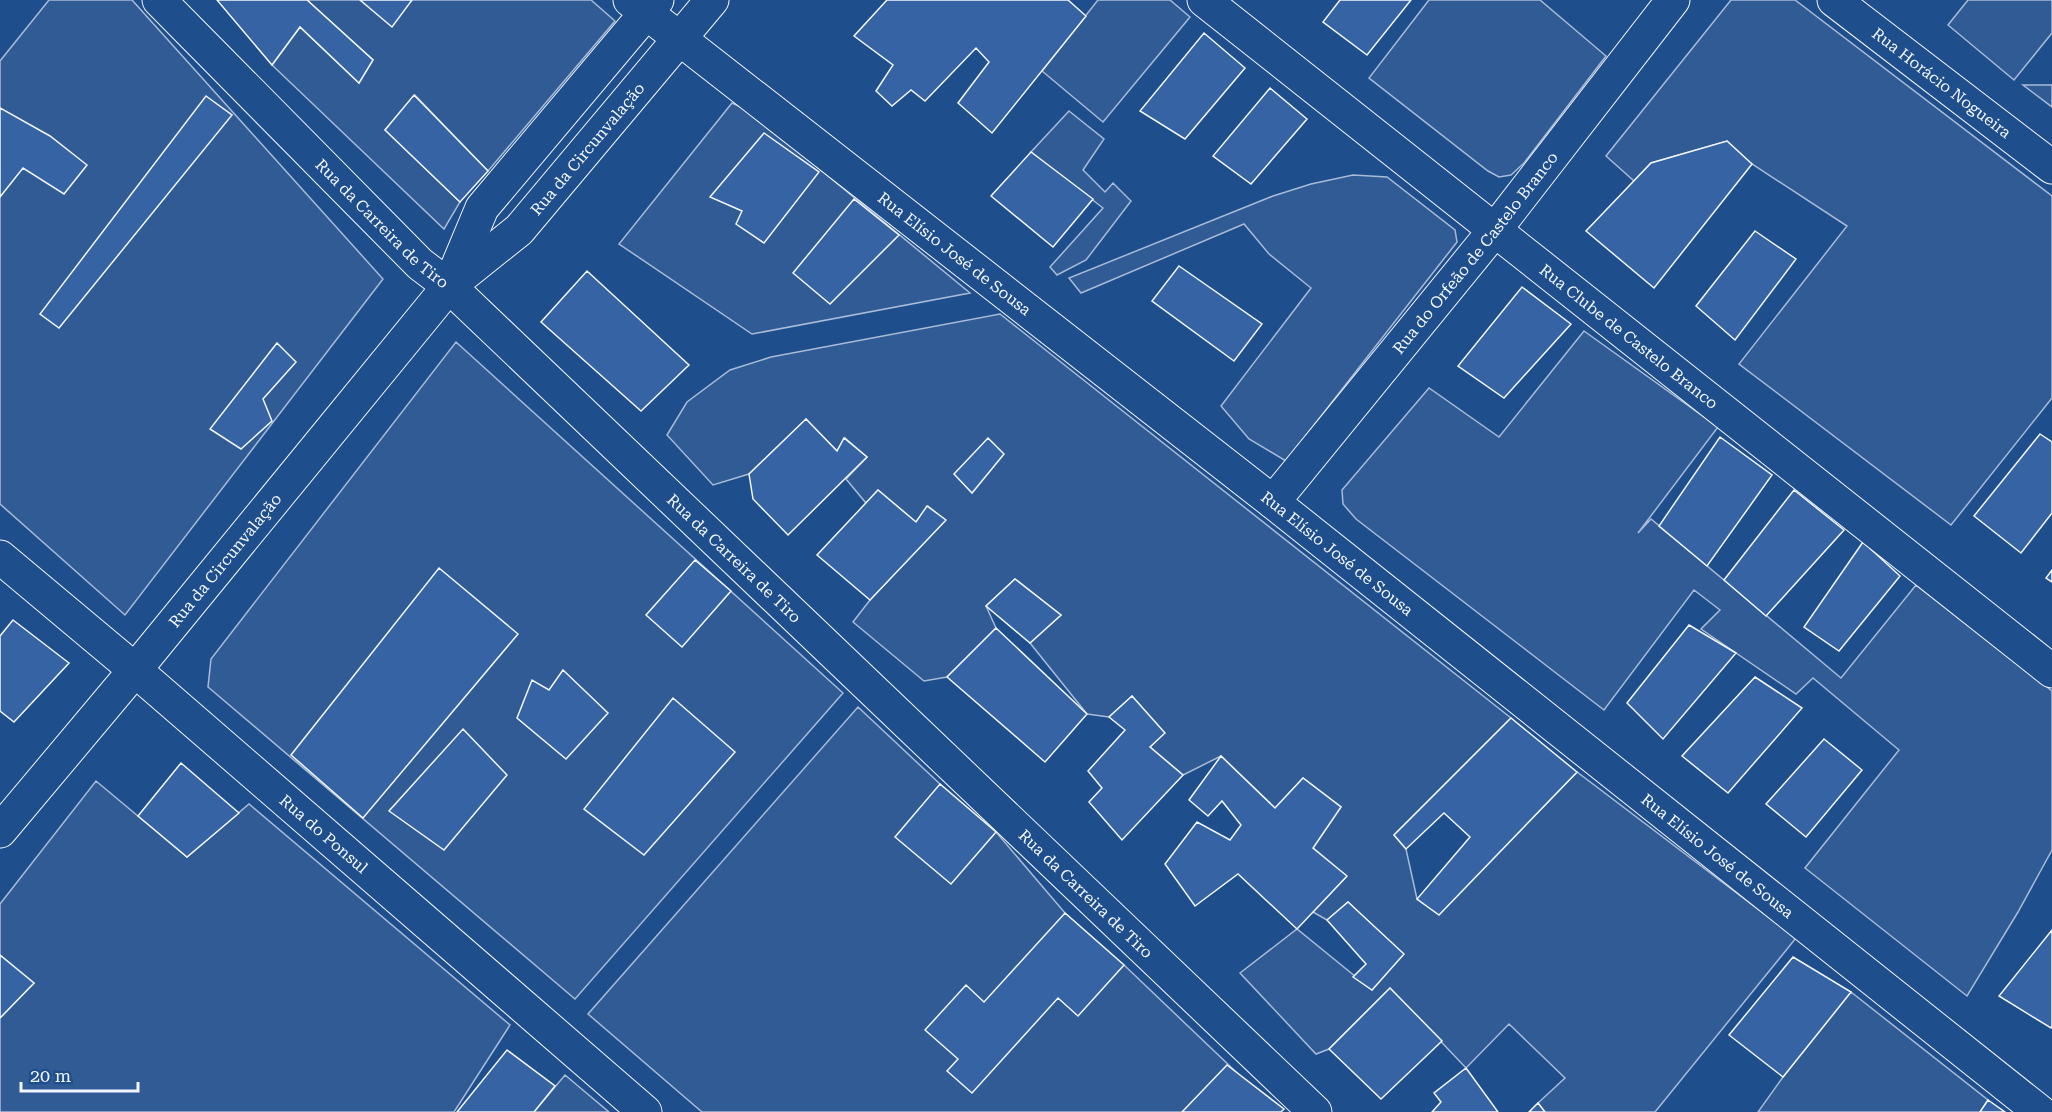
<svg xmlns="http://www.w3.org/2000/svg" width="2052" height="1112" font-family="'Roboto Serif',serif">
  <style>
    .built { fill: #305b95; stroke: #a8bbd7; stroke-width: 1.5 }
    .building { fill: #3563a3; stroke: #f2f6ff; stroke-width: 1.5 }
    .lines { fill: none; stroke-linecap: round; stroke-linejoin: round }
    .minor-casing { stroke: #f2f6ff; stroke-width: 35 }
    .minor { stroke: #1f4e8c; stroke-width: 33 }
    .labels { text-anchor: middle; dominant-baseline: central; stroke-width: 4.5; stroke-linejoin: round; paint-order: stroke }
    .street-label { font-size: 16px; fill: #f2f6ff; stroke: #1f4e8c }
  </style>
  <rect width="100%" height="100%" fill="#1f4e8c"/>
  <path class="built" d="M 49,0 L 132,0 L 383,279 L 125,615 L 0,504 L 0,61 Z
    M 307,0 L 591,0 L 615,21 L 488,171 L 415,95 L 385,130 L 460,202 L 444,229 L 272,65 L 300,27 L 359,83 L 373,60 Z
    M 1098,0 L 1170,0 L 1190,17 L 1103,122 L 1042,71 Z
    M 1429,0 L 1540,0 L 1606,56 L 1524,163 L 1511,175 L 1499,177 L 1488,171 L 1369,78 Z
    M 1731,0 L 1795,0 L 2052,196 L 2052,398 L 1951,525 L 1739,364 L 1847,226 L 1752,164 L 1727,141 L 1651,163 L 1634,181 L 1606,156 Z
    M 1968,0 L 2052,0 L 2052,33 L 2014,80 L 1948,25 Z
    M 2023,85 L 2052,85 L 2052,107 Z
    M 732,103 L 748,110 L 970,293 L 752,334 L 619,244 Z
    M 1069,111 L 1104,139 L 1083,170 L 1105,192 L 1113,183 L 1131,201 L 1086,260 L 1057,275 L 1050,267 L 1103,208 L 1031,152 Z
    M 1353,175 L 1387,177 L 1455,230 L 1457,242 L 1286,461 L 1249,439 L 1221,406 L 1311,288 L 1269,254 L 1244,224 L 1081,293 L 1069,278 L 1273,196 L 1311,184 Z
    M 1000,314 L 1511,718 L 1394,835 L 1406,849 L 1417,899 L 1439,914 L 1577,772 L 1796,938 L 1655,1112 L 1545,1112 L 1538,1103 L 1565,1078 L 1509,1024 L 1466,1068 L 1390,988 L 1329,1049 L 1316,1054 L 1240,973 L 1297,929 L 1372,990 L 1403,954 L 1348,902 L 1327,920 L 1313,912 L 1346,877 L 1313,848 L 1341,807 L 1303,778 L 1275,808 L 1221,756 L 1183,775 L 1150,747 L 1164,733 L 1132,696 L 1109,717 L 1087,714 L 1030,643 L 1061,615 L 1015,579 L 986,606 L 996,628 L 947,677 L 924,681 L 853,622 L 870,600 L 945,520 L 928,506 L 916,522 L 878,490 L 866,503 L 846,479 L 867,457 L 845,438 L 837,451 L 806,419 L 749,474 L 713,485 L 667,435 L 687,402 L 730,370 L 771,357 Z
    M 1584,331 L 1718,427 L 1638,533 L 1651,519 L 1841,678 L 1916,585 L 2052,691 L 2052,850 L 2018,912 L 1967,996 L 1805,868 L 1899,750 L 1813,678 L 1796,694 L 1701,629 L 1720,610 L 1694,590 L 1604,710 L 1356,519 L 1343,504 L 1342,490 L 1429,388 L 1499,437 Z
    M 456,342 L 843,693 L 575,999 L 208,687 L 211,659 Z
    M 858,707 L 940,784 L 996,832 L 1065,913 L 1124,965 L 1278,1112 L 702,1112 L 588,1014 Z
    M 96,781 L 187,857 L 249,804 L 510,1025 L 454,1112 L 0,1112 L 0,1018 L 34,983 L 0,955 L 0,904 Z
    M 1851,992 L 1988,1100 L 1980,1112 L 1758,1112 L 1783,1077 Z
    M 565,1075 L 609,1112 L 534,1112 Z"/>
  <path class="building" d="M 217,0 L 307,0 L 373,60 L 359,83 L 300,27 L 272,65 Z
    M 360,0 L 412,0 L 392,27 Z
    M 887,0 L 1068,0 L 1086,16 L 992,133 L 958,103 L 989,62 L 976,48 L 925,101 L 911,90 L 892,106 L 876,91 L 893,65 L 854,36 Z
    M 1340,0 L 1411,0 L 1367,55 L 1323,22 Z
    M 1204,33 L 1245,68 L 1185,139 L 1140,111 Z
    M 1270,88 L 1307,119 L 1251,184 L 1213,156 Z
    M 414,95 L 488,171 L 460,202 L 385,130 Z
    M 206,96 L 232,115 L 59,328 L 40,314 Z
    M 0,108 L 50,136 L 87,165 L 64,194 L 23,168 L 0,197 Z
    M 764,133 L 819,172 L 764,243 L 736,224 L 742,211 L 710,197 Z
    M 1727,141 L 1752,164 L 1654,288 L 1586,231 L 1651,163 Z
    M 1031,152 L 1093,199 L 1053,247 L 991,196 Z
    M 854,199 L 899,235 L 830,304 L 793,273 Z
    M 1755,231 L 1796,259 L 1735,340 L 1696,306 Z
    M 1179,266 L 1262,324 L 1234,361 L 1152,301 Z
    M 587,271 L 689,365 L 641,411 L 541,322 Z
    M 1522,287 L 1571,324 L 1504,398 L 1458,366 Z
    M 277,343 L 296,362 L 263,399 L 272,421 L 241,449 L 210,429 Z
    M 806,419 L 837,451 L 844,438 L 867,457 L 788,535 L 753,499 L 749,474 Z
    M 2040,434 L 2052,442 L 2052,513 L 2021,553 L 1974,516 Z
    M 1720,437 L 1772,475 L 1707,566 L 1659,526 Z
    M 988,438 L 1004,454 L 972,493 L 954,474 Z
    M 878,490 L 916,522 L 927,506 L 946,520 L 870,600 L 817,555 Z
    M 1794,490 L 1844,530 L 1766,616 L 1724,580 Z
    M 1863,542 L 1900,576 L 1839,651 L 1804,627 Z
    M 695,560 L 731,591 L 682,647 L 646,615 Z
    M 439,568 L 518,634 L 363,818 L 291,755 Z
    M 2052,570 L 2052,582 L 2046,578 Z
    M 1015,579 L 1061,615 L 1030,643 L 986,606 Z
    M 13,620 L 69,663 L 14,722 L 0,711 L 0,636 Z
    M 1689,625 L 1736,653 L 1663,739 L 1627,703 Z
    M 996,628 L 1087,714 L 1045,762 L 947,677 Z
    M 563,670 L 608,713 L 566,759 L 517,718 L 532,680 L 549,690 Z
    M 1755,677 L 1802,708 L 1728,793 L 1682,756 Z
    M 1132,696 L 1165,733 L 1150,747 L 1183,775 L 1122,840 L 1089,802 L 1102,788 L 1088,771 L 1125,730 L 1109,717 Z
    M 673,698 L 735,752 L 644,855 L 584,809 Z
    M 1511,718 L 1577,772 L 1439,915 L 1417,899 L 1470,837 L 1444,813 L 1406,849 L 1394,835 Z
    M 463,729 L 507,775 L 444,850 L 389,811 Z
    M 1824,739 L 1862,770 L 1806,837 L 1766,804 Z
    M 1221,756 L 1275,808 L 1303,778 L 1341,807 L 1313,848 L 1347,876 L 1297,929 L 1238,874 L 1195,906 L 1165,864 L 1197,822 L 1230,840 L 1241,825 L 1222,801 L 1208,816 L 1189,800 Z
    M 181,763 L 239,813 L 187,857 L 138,816 Z
    M 940,784 L 996,832 L 951,884 L 895,837 Z
    M 1348,902 L 1404,954 L 1372,990 L 1353,977 L 1366,964 L 1327,920 Z
    M 1065,913 L 1124,965 L 1078,1016 L 1058,998 L 972,1093 L 947,1071 L 958,1059 L 925,1030 L 966,985 L 984,1002 Z
    M 2052,930 L 2052,1026 L 2051,1028 L 1999,996 Z
    M 0,955 L 34,983 L 0,1018 Z
    M 1793,957 L 1851,992 L 1783,1077 L 1729,1035 Z
    M 1390,988 L 1442,1041 L 1381,1099 L 1329,1049 Z
    M 507,1050 L 555,1086 L 534,1112 L 457,1112 Z
    M 1227,1065 L 1284,1109 L 1281,1112 L 1182,1112 Z
    M 1466,1068 L 1498,1112 L 1432,1112 L 1441,1102 L 1434,1093 Z
    M 1988,1100 L 2005,1112 L 1980,1112 Z
    M 1538,1103 L 1545,1112 L 1529,1112 Z"/>
  <g class="lines">
    <g class="minor-casing">
      <g id="minor">
        <path id="s1" d="M 159,0 L 420,264 L 449,286 L 1315,1112"/>
        <path id="s2" d="M 630,0 L 1273,502 L 2040,1112"/>
        <path id="s3" d="M 1204,0 L 2052,671"/>
        <path id="s4" d="M 1834,0 L 2052,167"/>
        <path d="M 451,282 L 482,208 L 657,0"/>
        <path id="s5" d="M 1273,502 L 1494,231 L 1673,0"/>
        <path id="s6" d="M 0,557 L 135,670 L 645,1112"/>
        <path id="s7" d="M 0,831 L 135,670 L 449,286 L 519,230 L 712,0"/>
      </g>
    </g>
    <use href="#minor" class="minor"/>
  </g>
  <g class="labels">
    <g class="street-label">
      <text stroke="none"><textPath href="#s4" startOffset="136">Rua Horácio Nogueira</textPath></text>
      <text stroke="none"><textPath href="#s7" startOffset="902">Rua da Circunvalação</textPath></text>
      <text stroke="none"><textPath href="#s1" startOffset="316">Rua da Carreira de Tiro</textPath></text>
      <text stroke="none"><textPath href="#s5" startOffset="321">Rua do Orfeão de Castelo Branco</textPath></text>
      <text stroke="none"><textPath href="#s2" startOffset="412">Rua Elísio José de Sousa</textPath></text>
      <text stroke="none"><textPath href="#s3" startOffset="542">Rua Clube de Castelo Branco</textPath></text>
      <text stroke="none"><textPath href="#s2" startOffset="898">Rua Elísio José de Sousa</textPath></text>
      <text stroke="none"><textPath href="#s1" startOffset="802">Rua da Carreira de Tiro</textPath></text>
      <text stroke="none"><textPath href="#s7" startOffset="352">Rua da Circunvalação</textPath></text>
      <text stroke="none"><textPath href="#s6" startOffset="426">Rua do Ponsul</textPath></text>
      <text stroke="none"><textPath href="#s2" startOffset="1384">Rua Elísio José de Sousa</textPath></text>
      <text stroke="none"><textPath href="#s1" startOffset="1288">Rua da Carreira de Tiro</textPath></text>
    </g>
  </g>
  <path d="M21 1082v9h117v-9" fill="none" stroke="#f2f6ff" stroke-width="3"/>
  <text x="30" y="1082" font-size="18" fill="#f2f6ff" stroke="#1f4e8c" stroke-width="4.5" paint-order="stroke">20 m</text>
</svg>
